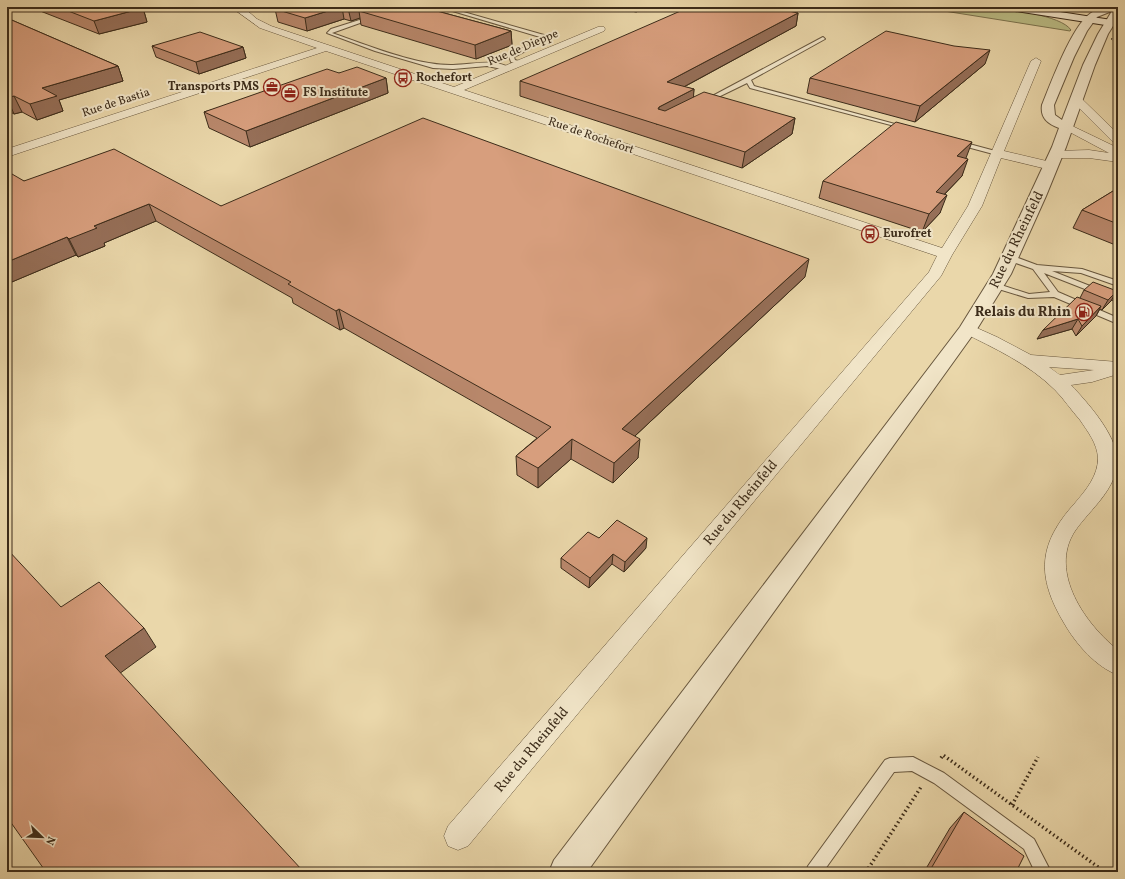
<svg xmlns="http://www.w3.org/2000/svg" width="1125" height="879" font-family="Vollkorn,serif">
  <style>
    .green { fill: #bbbd86; stroke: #7c7450 }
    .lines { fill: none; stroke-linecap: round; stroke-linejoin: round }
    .service-casing { stroke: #68573e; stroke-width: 2 }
    .minor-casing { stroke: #68573e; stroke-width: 1 }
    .tertiary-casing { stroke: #68573e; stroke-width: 2 }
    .secondary-casing { stroke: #3c2c1a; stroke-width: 2 }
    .path { stroke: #3c2c1a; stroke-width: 3.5; stroke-dasharray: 1.5 3; stroke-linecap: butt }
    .service { fill: #f1e5c8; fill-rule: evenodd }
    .minor { fill: #f1e5c8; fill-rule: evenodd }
    .tertiary { fill: #f1e5c8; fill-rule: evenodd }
    .secondary { fill: #f1e5c8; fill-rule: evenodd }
    .rail-casing { stroke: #3c2c1a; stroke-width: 2 }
    .rail { stroke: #f1e5c8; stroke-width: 1.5; stroke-dasharray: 4.5; stroke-linecap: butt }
    .wall { fill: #b9886c; stroke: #3c2c1a }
    .shaded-wall { fill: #966f58; stroke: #3c2c1a }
    .building { fill: #d79e7d; stroke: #3c2c1a }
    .labels { text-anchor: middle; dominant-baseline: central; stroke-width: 4; stroke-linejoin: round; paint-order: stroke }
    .far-street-label { font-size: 12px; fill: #3c2c1a; stroke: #f1e5c8 }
    .far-poi-label { font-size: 12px; font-weight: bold; fill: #3c2c1a; stroke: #f1e5c8; text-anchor: start }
    .street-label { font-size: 14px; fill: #3c2c1a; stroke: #f1e5c8 }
    .poi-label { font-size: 14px; font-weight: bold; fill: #3c2c1a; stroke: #f1e5c8; text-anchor: end }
  </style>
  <rect width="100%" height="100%" fill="#ead7aa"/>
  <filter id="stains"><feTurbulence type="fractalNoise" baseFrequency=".005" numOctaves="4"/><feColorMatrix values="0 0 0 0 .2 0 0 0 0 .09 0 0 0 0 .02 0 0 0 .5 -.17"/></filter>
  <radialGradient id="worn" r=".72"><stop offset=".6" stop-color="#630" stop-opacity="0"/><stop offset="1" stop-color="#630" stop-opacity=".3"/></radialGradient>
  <path class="green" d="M 919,7 C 942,7 966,5 990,7 C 1007,9 1061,15 1071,30 L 1070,31 Z"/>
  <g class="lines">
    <g class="service-casing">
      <path id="service" d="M 439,7 L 446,7 L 544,35 L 546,40 L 514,57 L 515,60 L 522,62 L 522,64 L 511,62 L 509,56 L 516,51 L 541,39 L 540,37 Z
        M 372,16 L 374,18 L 332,33 C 367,45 417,66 453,65 C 471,65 493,58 510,68 L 507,70 L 487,66 L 453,69 L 433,68 L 375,51 L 327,33 L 331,29 Z
        M 823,37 L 825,39 L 751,80 L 754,86 L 906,127 L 906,129 L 750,88 L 747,83 L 708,102 L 703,101 Z
        M 958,141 L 999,152 L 1000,153 L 997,155 L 956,144 L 955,143 Z
        M 1007,256 L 1013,256 L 1037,265 L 1082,269 L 1118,281 L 1118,286 L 1081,273 L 1052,271 L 1118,297 L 1118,302 L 1044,273 L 1058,292 L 1118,318 L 1118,324 L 1054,297 L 1028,298 L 992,287 L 991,285 L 995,283 L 1029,294 L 1050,292 L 1033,269 L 1007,260 Z
        M 913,757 L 944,773 L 1034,839 L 1051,872 L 1035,872 L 1024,849 L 934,783 L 912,771 L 894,772 L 823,872 L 806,872 L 808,866 L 885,760 L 890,758 Z"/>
    </g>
    <g class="minor-casing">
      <path id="minor" d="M 231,7 L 243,7 L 257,19 L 271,26 L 454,87 L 598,27 L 604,27 L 605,29 L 604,31 L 464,90 L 942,248 L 968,206 L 1031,61 L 1036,58 L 1041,61 L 1004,151 L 1055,163 L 1057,166 L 1055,169 L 1051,170 L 1001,158 L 982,206 L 952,255 L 941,276 L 468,846 L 458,850 L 448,846 L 444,836 L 448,826 L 929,272 L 937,256 L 326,51 L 7,157 L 7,149 L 317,48 L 260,28 Z
        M 1076,96 L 1080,97 L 1118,134 L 1118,144 L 1114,143 L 1072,101 L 1071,99 L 1072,97 Z
        M 1066,123 L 1118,148 L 1118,162 L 1089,158 L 1052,158 L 1050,155 L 1052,152 L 1056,151 L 1089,150 L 1109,153 L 1062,128 L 1060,126 Z
        M 968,324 L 997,337 L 1031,355 L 1118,362 L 1118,374 L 1092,382 L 1071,385 C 1087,402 1116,434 1117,459 C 1118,489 1090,509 1075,531 C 1048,572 1086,625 1118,650 L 1118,675 C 1096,667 1076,644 1064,623 C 1036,576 1038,544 1075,503 C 1086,490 1098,476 1098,458 C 1097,443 1088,432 1080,420 C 1071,410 1064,399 1055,390 C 1029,364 994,348 962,332 L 960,329 L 962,326 ZM 1049,367 L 1094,370 L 1060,375 Z"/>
    </g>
    <g class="tertiary-casing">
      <path id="tertiary" d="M 1105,7 L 1118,7 L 1118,18 L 1108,34 L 1095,65 L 1066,147 L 1046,196 L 1011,274 L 977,329 L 587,872 L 549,872 L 554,860 L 960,327 L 993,274 L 1052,147 L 1059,128 C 1048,124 1040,118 1042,105 C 1051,83 1072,25 1091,13 C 1095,10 1101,9 1105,7 ZM 1112,11 L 1098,34 L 1083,65 L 1062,120 L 1055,115 L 1054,105 L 1074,57 L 1087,31 L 1097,17 Z"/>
    </g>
    <g class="secondary-casing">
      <path id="secondary" d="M 1004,7 L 1028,7 L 1118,21 L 1118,27 L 1009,10 Z"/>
    </g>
    <path class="path" d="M 941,758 L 943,755 L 1105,872
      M 1012,805 L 1038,757
      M 866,872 L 921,787"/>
    <use href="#service" class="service"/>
    <use href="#minor" class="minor"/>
    <use href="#tertiary" class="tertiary"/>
    <use href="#secondary" class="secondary"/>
    <g class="rail-casing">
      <path id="rail" d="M 1112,39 L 1118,40"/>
    </g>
    <use href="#rail" class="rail"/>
  </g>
  <path class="wall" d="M 30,7 L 139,7 L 143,8 L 147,22 L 99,34 Z
    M 281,7 L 422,7 L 511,31 L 512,45 L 476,59 L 361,25 L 360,18 L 351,21 L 344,19 L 307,31 L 278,22 L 275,9 Z
    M 613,7 L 645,7 L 636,12 Z
    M 798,13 L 796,26 L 684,87 L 694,89 L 693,97 L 795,118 L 792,134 L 742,168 L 520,96 L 520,81 Z
    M 7,18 L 118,66 L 123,81 L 59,100 L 63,111 L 37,120 L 22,112 L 14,114 L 7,110 Z
    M 152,46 L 243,47 L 246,58 L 199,74 L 156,57 Z
    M 985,64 L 915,122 L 807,93 L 810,78 Z
    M 339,73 L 386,78 L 388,93 L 250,147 L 209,128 L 204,112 Z
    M 966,158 L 962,176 L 944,195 L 940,213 L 922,232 L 819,198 L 823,181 Z
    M 7,175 L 24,181 L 221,206 L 805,277 L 635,436 L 638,458 L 613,483 L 571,459 L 538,488 L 517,475 L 516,456 L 537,438 L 344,328 L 340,330 L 293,303 L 292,298 L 156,221 L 104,243 L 105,246 L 78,257 L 76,255 L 7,284 Z
    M 1118,188 L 1118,246 L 1073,228 L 1082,210 Z
    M 1084,290 L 1117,291 L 1111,301 L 1102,310 L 1100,309 L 1096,316 L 1076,336 L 1072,329 L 1037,339 L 1080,298 Z
    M 599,538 L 646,548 L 624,572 L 612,564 L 589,588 L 561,568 L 561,558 Z
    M 964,812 L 1016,872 L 924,872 L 950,828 Z"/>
  <path class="shaded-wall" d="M 341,7 L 342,7 L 344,19 L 307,31 L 305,18 Z
    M 353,7 L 387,7 L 359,11 L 360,18 L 351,21 L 348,8 Z
    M 636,7 L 645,7 L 636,12 Z
    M 143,8 L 147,22 L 99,34 L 94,21 Z
    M 798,13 L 796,26 L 665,97 L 667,82 Z
    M 511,31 L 512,45 L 476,59 L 475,45 Z
    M 243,47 L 246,58 L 199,74 L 196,62 Z
    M 990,50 L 985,64 L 915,122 L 920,106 Z
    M 118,66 L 123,81 L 59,100 L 63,111 L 37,120 L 30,104 L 42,88 Z
    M 386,78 L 388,93 L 250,147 L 246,131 Z
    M 694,89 L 693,105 L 657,123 L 657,125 L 659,107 Z
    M 14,96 L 22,112 L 14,114 L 7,98 Z
    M 795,118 L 792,134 L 742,168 L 745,152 Z
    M 972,142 L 966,158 L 951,173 L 957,156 Z
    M 968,159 L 962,176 L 930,209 L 936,192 Z
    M 947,195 L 940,213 L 922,232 L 929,214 Z
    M 149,204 L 156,221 L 104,243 L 105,246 L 78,257 L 69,239 L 94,226 Z
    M 67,237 L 76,255 L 7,284 L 7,262 Z
    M 809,259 L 805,277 L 621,449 L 622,429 Z
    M 1117,291 L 1111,301 L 1102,310 L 1108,300 Z
    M 1101,306 L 1096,316 L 1076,336 L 1082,326 Z
    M 339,309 L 344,328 L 340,330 L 336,311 Z
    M 1078,319 L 1072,329 L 1037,339 L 1043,330 Z
    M 572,439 L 571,459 L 538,488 L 538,468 Z
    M 640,439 L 638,458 L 613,483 L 614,463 Z
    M 647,538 L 646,548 L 624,572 L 625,562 Z
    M 613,554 L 612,564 L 589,588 L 590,578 Z
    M 144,628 L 156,647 L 119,674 L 105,656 Z"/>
  <path class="building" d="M 58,7 L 139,7 L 143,8 L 94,21 Z
    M 281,7 L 341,7 L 305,18 L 275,9 Z
    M 343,7 L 353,7 L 348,8 Z
    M 373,7 L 422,7 L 511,31 L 475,45 L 359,11 Z
    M 696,7 L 770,7 L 798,13 L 667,82 L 694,89 L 659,107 L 658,109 L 665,111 L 704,92 L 795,118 L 745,152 L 520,81 L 685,9 Z
    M 7,18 L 118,66 L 42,88 L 57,96 L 30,104 L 14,96 L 7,98 Z
    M 886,31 L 954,46 L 990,50 L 920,106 L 810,78 Z
    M 200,32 L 243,47 L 196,62 L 152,46 Z
    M 357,67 L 386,78 L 246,131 L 204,112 L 327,69 L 339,73 Z
    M 423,118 L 809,259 L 622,429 L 640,439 L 614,463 L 572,439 L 538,468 L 516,456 L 551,427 L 339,309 L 336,311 L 288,284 L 291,282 L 149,204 L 94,226 L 97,228 L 69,239 L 67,237 L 7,262 L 7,175 L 12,174 L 24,181 L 114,149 L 221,206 Z
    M 896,122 L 972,142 L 957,156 L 968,159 L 936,192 L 947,195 L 929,214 L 823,181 Z
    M 1118,188 L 1118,224 L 1082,210 Z
    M 1093,282 L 1117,291 L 1108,300 L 1084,290 Z
    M 1077,297 L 1101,306 L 1082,326 L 1078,319 L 1043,330 Z
    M 617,520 L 647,538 L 625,562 L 613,554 L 590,578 L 561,558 L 588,532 L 599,538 Z
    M 7,549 L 61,607 L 99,582 L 144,628 L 105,656 L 302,870 L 300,872 L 46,872 L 7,817 Z
    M 964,812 L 1024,856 L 1016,872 L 929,872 Z"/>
  <defs>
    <g id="bus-ring" transform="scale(0.9)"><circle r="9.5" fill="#f1e5c8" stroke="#8f2418" stroke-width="1.5"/><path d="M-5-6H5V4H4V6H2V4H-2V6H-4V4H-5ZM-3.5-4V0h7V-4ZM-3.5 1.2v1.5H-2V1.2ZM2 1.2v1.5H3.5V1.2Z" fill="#8f2418"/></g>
    <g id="office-ring" transform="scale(0.9)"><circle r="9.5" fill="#f1e5c8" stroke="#8f2418" stroke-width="1.5"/><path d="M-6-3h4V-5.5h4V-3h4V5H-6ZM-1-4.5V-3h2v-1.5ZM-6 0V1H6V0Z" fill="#8f2418"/></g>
    <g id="fuel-ring" transform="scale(0.9)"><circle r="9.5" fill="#f1e5c8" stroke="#8f2418" stroke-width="1.5"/><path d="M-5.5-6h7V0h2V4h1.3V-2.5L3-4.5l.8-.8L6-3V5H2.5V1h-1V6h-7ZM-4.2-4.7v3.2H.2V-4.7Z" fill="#8f2418"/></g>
  </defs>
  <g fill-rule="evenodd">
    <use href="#bus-ring" x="403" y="78"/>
    <use href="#office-ring" x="272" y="87"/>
    <use href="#office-ring" x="290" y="93"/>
    <use href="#bus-ring" x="870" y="234"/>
    <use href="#fuel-ring" x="1084" y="312"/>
  </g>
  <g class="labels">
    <g class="far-street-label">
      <text transform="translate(523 48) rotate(-23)">Rue de Dieppe</text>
      <text transform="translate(116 103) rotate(-18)">Rue de Bastia</text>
      <text transform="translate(591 136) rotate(19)">Rue de Rochefort</text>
    </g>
    <g class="far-poi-label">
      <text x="416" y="78">Rochefort</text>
      <text x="259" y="87" text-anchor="end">Transports PMS</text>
      <text x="303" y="93">FS Institute</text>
      <text x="883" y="234">Eurofret</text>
    </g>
    <g class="street-label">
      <text transform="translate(1017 240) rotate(-64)">Rue du Rheinfeld</text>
      <text transform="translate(741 503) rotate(-50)">Rue du Rheinfeld</text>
      <text transform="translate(532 750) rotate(-50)">Rue du Rheinfeld</text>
    </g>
    <g class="poi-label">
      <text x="1071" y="312">Relais du Rhin</text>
    </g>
  </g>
  <rect width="1125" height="879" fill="none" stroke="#ead7aa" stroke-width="24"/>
  <rect x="8" y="8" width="1109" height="863" fill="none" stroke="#3c2c1a" stroke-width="2"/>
  <rect x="12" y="12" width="1101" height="855" fill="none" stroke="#3c2c1a"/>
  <g transform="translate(42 837) rotate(113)" stroke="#f1e5c8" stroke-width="3" paint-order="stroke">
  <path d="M0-3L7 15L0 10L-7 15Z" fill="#3c2c1a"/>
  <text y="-6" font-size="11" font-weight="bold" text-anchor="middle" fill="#3c2c1a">N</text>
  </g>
  <rect width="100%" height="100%" filter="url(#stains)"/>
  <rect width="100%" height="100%" fill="url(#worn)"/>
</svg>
